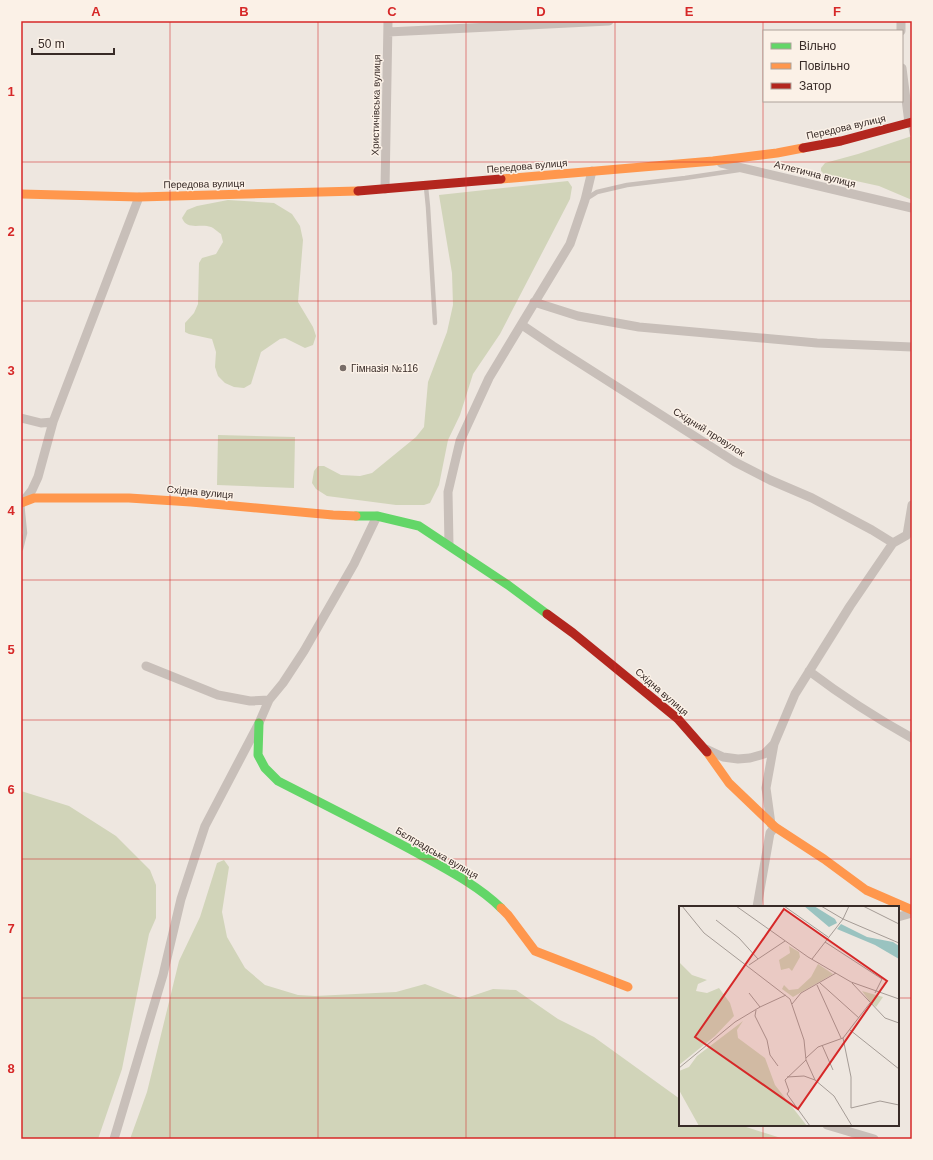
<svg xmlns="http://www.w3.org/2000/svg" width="933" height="1160" font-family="Arial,sans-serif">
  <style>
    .green { fill: #d1d4b9 }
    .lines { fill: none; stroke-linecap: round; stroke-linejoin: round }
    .lane { stroke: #c8bfb9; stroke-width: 4.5 }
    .street { stroke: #c8bfb9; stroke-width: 9 }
    .fast { stroke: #63d668; stroke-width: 9 }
    .slow { stroke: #ff974d; stroke-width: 9 }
    .jam { stroke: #b3261e; stroke-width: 9 }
    .grid { fill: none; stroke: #d62828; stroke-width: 1; stroke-opacity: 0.55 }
    .poi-dot { fill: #786d68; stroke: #fbf1e7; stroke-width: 1.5 }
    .labels { text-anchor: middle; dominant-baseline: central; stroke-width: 3; stroke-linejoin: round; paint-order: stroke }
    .street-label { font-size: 10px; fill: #382b27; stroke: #fbf1e7 }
    .poi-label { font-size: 10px; fill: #382b27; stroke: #fbf1e7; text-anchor: start }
    .inset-road { fill: none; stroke: #a59c96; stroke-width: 1 }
    .view { fill: #d62828; fill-opacity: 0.15; stroke: #d62828; stroke-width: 2 }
    .inset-edge { fill: none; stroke: #382b27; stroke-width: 2 }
    .neatline { fill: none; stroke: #d62828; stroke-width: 1.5 }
    .grid-label { font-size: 13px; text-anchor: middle; font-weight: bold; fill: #d62828 }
  </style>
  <rect width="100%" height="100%" fill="#eee7e0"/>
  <path class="green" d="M 912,136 L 912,200 L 879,186 L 824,174 L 821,171 L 821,168 L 825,163 L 858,154 Z
    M 568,181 L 572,187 L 570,199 L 500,334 L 473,374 L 460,415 L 448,440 L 439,485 L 430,503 L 424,505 L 396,505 L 327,496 L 316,489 L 312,483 L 314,471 L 318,466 L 324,466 L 341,475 L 360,476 L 372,473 L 416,437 L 424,427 L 428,382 L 447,332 L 453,305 L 452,273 L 439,195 Z
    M 228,200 L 274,203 L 292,214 L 300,226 L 303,240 L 298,302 L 313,327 L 316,336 L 313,345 L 305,348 L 285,338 L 280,339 L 261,352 L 251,384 L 244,388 L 234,387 L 225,383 L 218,376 L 215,367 L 216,352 L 212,339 L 189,334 L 185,332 L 185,323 L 194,313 L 198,304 L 199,263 L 202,258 L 216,254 L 223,242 L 221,234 C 218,232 214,228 211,227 C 201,223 187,231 182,218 L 187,210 L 197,206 Z
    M 218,435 L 295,437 L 294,488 L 217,485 Z
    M 21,791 L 69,806 L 116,836 L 150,870 L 156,885 L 156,918 L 149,934 L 122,1069 L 98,1139 L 21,1139 Z
    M 224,860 L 229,867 L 222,912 L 227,937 L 245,968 L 265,985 L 298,995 L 315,996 L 396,992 L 425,984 L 463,999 L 493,989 L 516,990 L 558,1019 L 594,1037 L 680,1099 L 680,1125 L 740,1125 L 784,1139 L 130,1139 L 147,1092 L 179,961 L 200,917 L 217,863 Z"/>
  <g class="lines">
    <path class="lane" d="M 910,124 L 912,134
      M 426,187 L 428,207 L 435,323
      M 586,199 L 597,192 L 627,185 L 685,178 L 739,170
      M 21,549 L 25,533 L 22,503"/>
    <path class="street" d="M 901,31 L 901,21
      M 388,32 L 609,21
      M 902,68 L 909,123
      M 721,163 L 912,208
      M 385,189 L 388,21
      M 534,302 L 578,316 L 639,327 L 817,343 L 912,347
      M 522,325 L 553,346 L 735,462 L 770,480 L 812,498 L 872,530 L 893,543
      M 21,418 L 41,423 L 53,422
      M 22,503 L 32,490 L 38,477 L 53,422 L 139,197
      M 449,545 L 448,492 L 460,441 L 489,378 L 570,244 L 585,200 L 592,171
      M 146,666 L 218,695 L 250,701 L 269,700 L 283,683 L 304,651 L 354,564 L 377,516
      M 809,671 C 842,696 876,718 912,738
      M 706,749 L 723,757 L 738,759 L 750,758 L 764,754 L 774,744
      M 771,824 L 766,788 L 774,744 L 795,694 L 850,606 L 893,543 L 907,535 L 912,505
      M 757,907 L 770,833 L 775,827
      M 898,917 L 912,913
      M 827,1125 L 874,1139
      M 114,1139 L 163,975 L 181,899 L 205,826 L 259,723 L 269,700"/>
    <path class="fast" d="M 356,516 L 377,516 L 419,526 L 508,585 L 547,614
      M 259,723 L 258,755 L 265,768 L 278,781 C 325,805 373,829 419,854 C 446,869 479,886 501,908"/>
    <path class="slow" d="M 501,179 L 713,161 L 777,153 L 803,148
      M 21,194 L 139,197 L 358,191
      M 21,503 L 34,498 L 129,498 L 191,502 L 333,515 L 356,516
      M 707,752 L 729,783 L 775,827 L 824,859 L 866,890 L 912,910
      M 501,908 L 508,915 L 535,951 L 628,987"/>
    <path class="jam" d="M 803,148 L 841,141 L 912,122
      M 358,191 L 501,179
      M 547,614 L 573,633 L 678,719 L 707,752"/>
  </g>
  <path class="grid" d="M 170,21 L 170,1139M 318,21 L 318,1139M 466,21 L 466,1139M 615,21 L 615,1139M 763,21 L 763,907M 21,162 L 912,162M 21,301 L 912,301M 21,440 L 912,440M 21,580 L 912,580M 21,720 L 912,720M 21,859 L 912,859M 21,998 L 680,998M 898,998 L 912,998M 763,1125 L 763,1139"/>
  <circle class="poi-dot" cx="343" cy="368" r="4"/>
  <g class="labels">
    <g class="street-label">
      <text transform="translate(376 105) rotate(-89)">Христичівська вулиця</text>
      <text transform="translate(846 127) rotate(-13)">Передова вулиця</text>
      <text transform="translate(527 166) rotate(-5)">Передова вулиця</text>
      <text transform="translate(815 174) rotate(14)">Атлетична вулиця</text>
      <text transform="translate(204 184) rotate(-1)">Передова вулиця</text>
      <text transform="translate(709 432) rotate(32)">Східний провулок</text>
      <text transform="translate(200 492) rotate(5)">Східна вулиця</text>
      <text transform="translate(662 692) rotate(41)">Східна вулиця</text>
      <text transform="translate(437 853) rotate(30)">Бєлградська вулиця</text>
    </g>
    <g class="poi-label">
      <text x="351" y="368">Гімназія №116</text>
    </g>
  </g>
  <g transform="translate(679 906)">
    <rect width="220" height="220" fill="#eee7e0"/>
    <path d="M 110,40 L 120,46 L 121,51 L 113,65 L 110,62 L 102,64 L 100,54 L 111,47 ZM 0,56 L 13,69 L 28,74 L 19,78 L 17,85 L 28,87 L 40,82 L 51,97 L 55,110 L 36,130 L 0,159 ZM 139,58 L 154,68 L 114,91 L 103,83 L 105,79 L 110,84 L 119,83 L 132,71 ZM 183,85 L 204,91 L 197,101 L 191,96 ZM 64,115 L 58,124 L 59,132 L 86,152 L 96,179 L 128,220 L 20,220 L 0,184 L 0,165 L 10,161 L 18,150 Z" fill="#d1d4b9"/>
    <path d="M 125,0 L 135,0 L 156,13 L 158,17 L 150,21 ZM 162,18 L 188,31 L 214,36 L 220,40 L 220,53 L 196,39 L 158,23 Z" fill="#9ac3c0"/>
    <path class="inset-road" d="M 3,0 L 25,27 L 111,93 L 125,134 L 127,154 L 136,174M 57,0 L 129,51 L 172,76 L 220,93M 105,0 L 149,31M 142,0 L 164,13 L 220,37M 184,0 L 220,18M 37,14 L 60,32 L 79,53M 146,36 L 203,73 L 196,87M 133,53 L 164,13 L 170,0M 70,59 L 106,35M 141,77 L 180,112M 173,77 L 206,112 L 220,117M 138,79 L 162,132M 70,87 L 81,101 L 107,89M 113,98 L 122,87 L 157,67M 77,104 L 76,110 L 88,134 L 91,149 L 99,160M 171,124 L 220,163M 164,132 L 172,171 L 172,202 L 201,195 L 220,199M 143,139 L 154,164M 127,152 L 139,141 L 164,132 L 191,97M 127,154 L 106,174 L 110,185 L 108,188 L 131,220M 0,162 L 56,116 L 81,101M 108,171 L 125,170 L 136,174 L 155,190 L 173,220"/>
    <path class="view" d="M 105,3 L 208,75 L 119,203 L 16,131 Z"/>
    <rect width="220" height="220" class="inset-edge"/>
  </g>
  <rect width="933" height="1160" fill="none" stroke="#fbf1e7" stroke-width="44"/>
  <rect x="763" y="30" width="140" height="72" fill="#fbf1e7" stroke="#ada29a"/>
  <rect x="771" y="43" width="20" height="6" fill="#63d668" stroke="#ada29a"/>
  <text x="799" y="50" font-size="12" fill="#382b27">Вільно</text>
  <rect x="771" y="63" width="20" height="6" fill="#ff974d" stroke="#ada29a"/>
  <text x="799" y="70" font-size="12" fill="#382b27">Повільно</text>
  <rect x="771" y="83" width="20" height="6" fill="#b3261e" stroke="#ada29a"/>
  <text x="799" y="90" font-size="12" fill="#382b27">Затор</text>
  <path d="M32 48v6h82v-6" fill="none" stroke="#382b27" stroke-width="2"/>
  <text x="38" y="48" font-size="12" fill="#382b27" stroke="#fbf1e7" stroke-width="3" paint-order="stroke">50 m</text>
  <rect x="22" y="22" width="889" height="1116" class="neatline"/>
  <g class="grid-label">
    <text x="96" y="16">A</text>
    <text x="244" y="16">B</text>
    <text x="392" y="16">C</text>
    <text x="541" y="16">D</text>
    <text x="689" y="16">E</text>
    <text x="837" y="16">F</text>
    <text x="11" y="96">1</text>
    <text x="11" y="236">2</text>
    <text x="11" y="375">3</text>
    <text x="11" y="515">4</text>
    <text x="11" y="654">5</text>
    <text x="11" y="794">6</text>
    <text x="11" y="933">7</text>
    <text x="11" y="1073">8</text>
  </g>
</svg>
